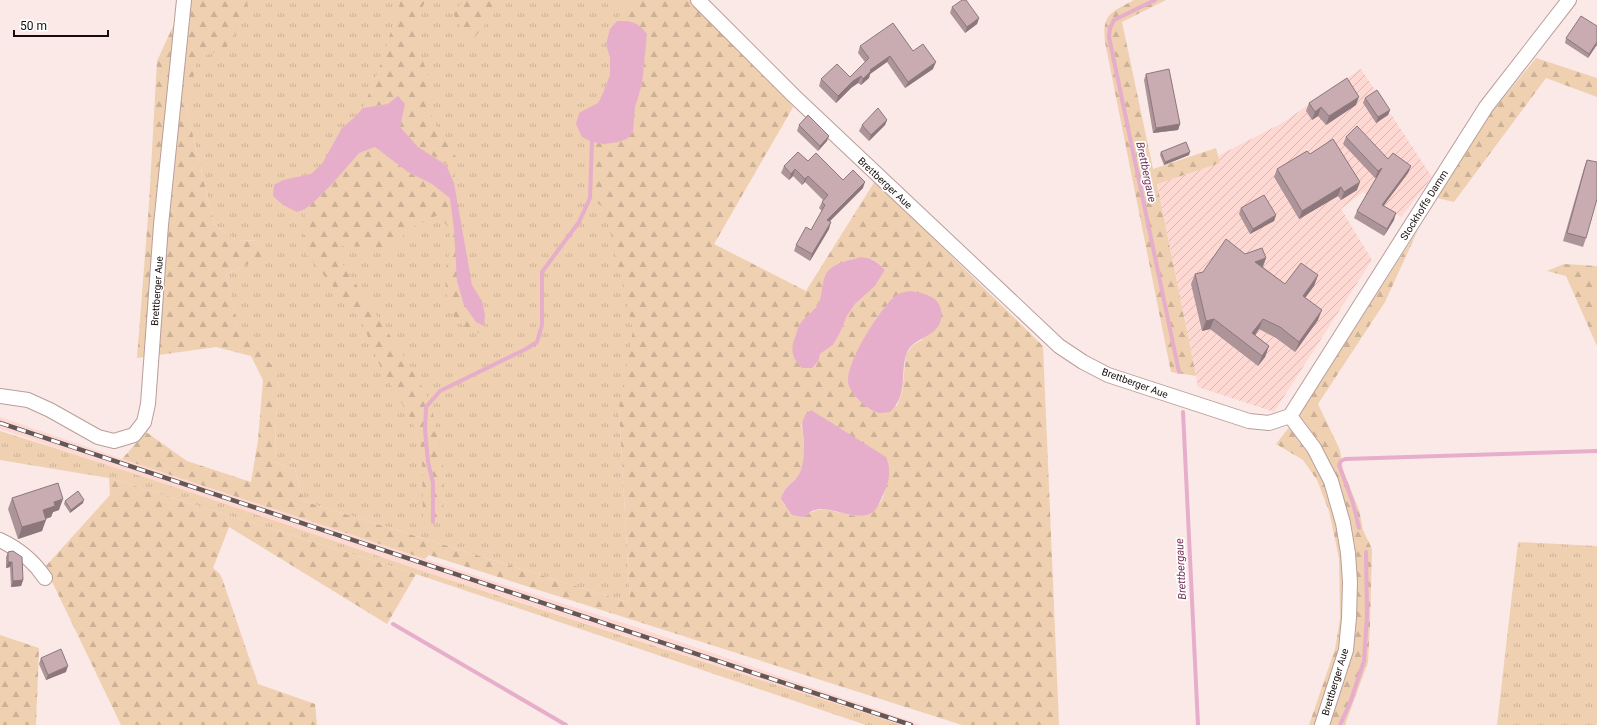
<svg xmlns="http://www.w3.org/2000/svg" width="1597" height="725" font-family="Roboto,sans-serif">
  <style>
    .built { fill: #fed8d3 }
    .industrial { fill: url(#industrial-furrows) }
    .grass { fill: url(#grass-tufts) }
    .forest { fill: url(#forest-firs); fill-rule: evenodd }
    .water { fill: #e6aecb }
    .lines { fill: none; stroke-linecap: round; stroke-linejoin: round }
    .stream { stroke: #e6aecb; stroke-width: 4 }
    .street-casing { stroke: #b99e9a; stroke-width: 16 }
    .street { stroke: #fff; stroke-width: 14 }
    .rail-casing { stroke: #645756; stroke-width: 4.5 }
    .rail { stroke: #fff; stroke-width: 3; stroke-dasharray: 9; stroke-linecap: butt }
    .wall { fill: #ac9498 }
    .shaded-wall { fill: #8c787c }
    .building { fill: #c8acb1; stroke: #8c787c }
    .labels { text-anchor: middle; dominant-baseline: central; stroke-width: 3.5; stroke-linejoin: round; paint-order: stroke }
    .street-label { font-size: 10px; fill: #170d0c; stroke: #fff }
    .water-label { font-size: 11px; font-style: italic; fill: #733157; stroke: #fff }
  </style>
  <defs>
    <pattern id="industrial-furrows" width="10" height="10" patternUnits="userSpaceOnUse"><rect width="10" height="10" fill="#fed8d3"/><path d="M-1 1l2-2M0 10L10 0M9 11l2-2" fill="none" stroke="#d9b8b4"/></pattern>
    <pattern id="grass-tufts" width="24" height="20" patternUnits="userSpaceOnUse"><rect width="24" height="20" fill="#efd0b1"/><path d="M3 7l-1-3M5 7V3M7 7l1-3M15 17l-1-3M17 17v-4M19 17l1-3" fill="none" stroke="#ccb197"/></pattern>
    <pattern id="forest-firs" width="22" height="20" patternUnits="userSpaceOnUse"><rect width="22" height="20" fill="#efd0b1"/><path d="M5 1l3.5 6h-7zM16 11l3.5 6h-7z" fill="#ccb197"/></pattern>
  </defs>
  <rect width="100%" height="100%" fill="#fbe9e7"/>
  <path class="built" d="M 0,417 L 122,459 L 480,577 L 642,629 L 922,725 L 902,725 L 426,572 L 0,429 Z"/>
  <path class="industrial" d="M 1361,69 L 1432,177 L 1401,217 L 1363,192 L 1341,209 L 1372,260 L 1274,412 L 1198,387 L 1157,183 L 1220,163 L 1218,156 L 1284,122 L 1342,81 Z"/>
  <path class="grass" d="M 195,0 L 689,0 L 793,107 L 619,407 L 630,603 L 303,501 L 295,469 L 275,462 L 276,418 L 279,379 L 238,329 L 226,274 L 253,262 L 263,241 L 235,240 L 214,224 L 186,106 Z
    M 0,431 C 143,475 284,524 426,572 C 584,624 743,674 902,725 L 866,725 L 416,574 L 109,478 L 0,460 Z
    M 1518,542 L 1597,546 L 1597,725 L 1497,725 Z"/>
  <path class="forest" d="M 189,0 L 248,0 L 242,22 L 226,48 L 198,58 L 186,106 L 214,224 L 235,240 L 263,241 L 265,254 L 253,262 L 226,274 L 238,328 L 252,332 L 279,379 L 276,418 L 275,462 L 295,469 L 303,501 L 630,603 L 619,407 L 633,331 L 613,241 L 603,207 L 590,198 L 592,142 L 604,144 L 633,132 L 635,107 L 642,84 L 647,34 L 631,21 L 617,21 L 627,0 L 689,0 L 793,107 L 714,244 L 806,291 L 875,181 L 1043,346 L 1059,725 L 962,725 L 429,555 L 425,559 L 122,459 L 146,432 L 187,461 L 251,482 L 258,440 L 263,380 L 251,356 L 216,347 L 137,358 L 149,204 L 157,61 L 175,22 L 186,20 ZM 861,257 C 873,258 878,261 885,270 L 875,286 L 855,304 L 847,316 L 841,331 L 833,345 L 820,354 L 819,360 L 800,324 L 813,311 L 820,302 L 825,277 L 841,263 ZM 877,317 L 923,339 L 913,345 L 906,354 L 902,392 L 897,406 L 852,390 L 848,381 L 855,356 ZM 801,424 L 888,480 C 886,489 882,504 874,510 C 857,526 831,503 812,512 C 809,513 806,515 804,517 C 787,508 771,501 791,483 C 794,480 798,477 800,474 C 806,459 805,440 801,424 Z
    M 401,0 L 426,0 L 418,16 L 416,40 L 429,79 L 430,113 L 440,134 L 456,157 L 454,183 L 446,164 L 418,147 L 400,127 L 405,104 L 398,96 L 388,104 L 363,108 L 379,69 Z
    M 464,0 L 497,0 L 485,25 L 473,39 L 463,32 L 453,13 Z
    M 1134,0 L 1166,0 L 1122,22 L 1153,169 L 1216,148 L 1220,163 L 1157,184 L 1196,376 L 1171,372 L 1105,42 C 1102,13 1111,13 1134,0 Z
    M 1536,58 L 1597,78 L 1597,97 L 1546,78 L 1454,202 L 1437,198 L 1491,113 Z
    M 375,147 L 408,172 L 432,184 L 450,198 L 454,230 L 476,322 L 484,326 L 486,336 L 466,328 L 454,317 L 446,293 L 445,273 L 450,249 L 449,228 L 438,215 L 407,230 L 395,248 L 341,246 L 340,260 L 414,372 L 431,404 L 443,461 L 444,498 L 442,518 L 433,524 L 423,517 L 422,450 L 412,421 L 381,368 L 361,320 L 303,250 L 305,209 L 332,184 L 359,153 Z
    M 1418,230 L 1385,302 L 1318,404 L 1340,450 L 1343,470 L 1359,510 L 1363,530 L 1372,549 L 1370,626 L 1368,662 L 1345,725 L 1309,725 L 1335,649 L 1340,619 L 1339,558 L 1329,511 L 1317,480 L 1303,460 L 1276,444 L 1301,412 Z
    M 1564,264 L 1597,266 L 1597,346 L 1566,276 L 1547,271 Z
    M 109,478 L 416,574 L 387,624 L 229,527 L 213,568 L 220,574 L 223,581 L 258,684 L 315,704 L 317,725 L 121,725 L 45,567 L 110,495 Z
    M 0,635 L 39,648 L 36,725 L 0,725 Z"/>
  <path class="water" d="M 617,21 C 632,21 638,22 647,34 L 642,84 L 635,107 L 633,132 L 627,139 L 618,142 L 604,144 L 592,142 L 582,137 L 576,124 L 579,113 L 598,103 L 603,93 L 610,75 L 610,58 L 606,44 L 610,29 Z
    M 398,96 L 405,104 L 400,127 L 418,147 L 446,165 L 454,183 L 472,285 L 482,301 L 485,315 L 484,326 L 476,322 L 464,305 L 457,281 L 454,230 L 450,198 L 432,184 L 408,172 L 375,147 L 359,153 L 332,184 L 315,201 L 305,209 L 297,212 L 283,205 L 273,196 L 274,185 L 283,180 L 311,174 L 322,164 L 342,128 L 355,117 L 363,108 L 388,104 Z
    M 861,257 C 873,258 878,262 885,270 L 875,286 L 855,304 L 847,316 L 841,331 L 833,345 L 820,354 L 819,360 L 812,368 L 802,368 C 791,357 790,348 796,335 C 797,331 798,327 800,324 C 806,315 817,310 820,300 C 823,291 822,275 830,269 C 838,262 851,260 861,257 Z
    M 910,291 C 922,293 938,295 941,310 C 945,339 912,334 906,355 C 900,376 908,395 890,412 C 887,412 883,413 880,413 C 868,411 850,394 848,382 C 846,362 880,309 895,296 C 899,293 905,292 910,291 Z
    M 811,410 L 886,457 C 891,469 890,481 884,493 C 881,498 879,506 875,510 C 860,526 830,503 812,511 C 809,513 807,515 804,517 L 792,515 L 781,499 C 785,482 799,483 802,466 C 804,459 804,451 804,444 C 804,429 797,421 811,410 Z"/>
  <g class="lines">
    <path class="stream" d="M 1155,0 L 1114,20 L 1110,28 L 1109,37 L 1179,372
      M 1183,412 L 1198,725
      M 433,522 L 433,483 L 428,462 L 425,430 L 426,407 L 440,391 L 526,349 L 537,342 L 542,325 L 542,272 L 579,222 L 590,198 L 592,142
      M 1359,528 L 1353,503 L 1339,465 L 1341,461 L 1345,459 L 1597,451
      M 393,624 L 566,725
      M 1340,725 L 1350,703 L 1364,661 L 1367,616 L 1366,552"/>
    <g class="street-casing">
      <path id="street" d="M 698,0 L 794,96 L 1059,346 L 1083,362 L 1108,375 L 1249,421 L 1269,423 L 1290,416
        M 0,396 L 28,400 L 50,410 L 98,437 L 114,441 L 134,435 L 144,422 L 148,404 L 161,225 L 184,0
        M 1290,416 L 1486,107 L 1569,0
        M 1290,416 L 1314,448 L 1331,481 L 1343,523 L 1348,553 L 1350,582 L 1349,618 L 1346,650 L 1322,725
        M 0,540 C 19,549 33,560 45,578"/>
    </g>
    <use href="#street" class="street"/>
    <g class="rail-casing">
      <path id="rail" d="M 0,423 L 911,725"/>
    </g>
    <use href="#rail" class="rail"/>
  </g>
  <path class="wall" d="M 952,7 L 979,18 L 977,24 L 965,33 L 950,13 Z
    M 1597,26 L 1597,46 L 1596,46 L 1588,58 L 1565,43 L 1566,38 Z
    M 860,46 L 913,51 L 933,69 L 905,88 L 887,62 L 870,74 L 869,78 L 861,85 L 858,83 L 851,88 L 836,103 L 819,86 L 821,79 L 850,77 L 865,62 L 858,53 Z
    M 1146,74 L 1180,124 L 1178,130 L 1153,133 L 1144,80 Z
    M 1365,98 L 1390,110 L 1388,115 L 1376,123 L 1363,103 Z
    M 1309,103 L 1356,105 L 1326,125 L 1318,116 L 1312,120 L 1306,111 Z
    M 887,120 L 885,125 L 869,141 L 859,131 L 862,125 Z
    M 799,125 L 827,141 L 818,151 L 797,131 Z
    M 1346,137 L 1388,159 L 1411,166 L 1408,173 L 1383,206 L 1394,220 L 1384,236 L 1354,218 L 1357,211 L 1377,177 L 1375,178 L 1343,144 Z
    M 1161,152 L 1189,155 L 1164,165 L 1160,155 Z
    M 1310,154 L 1357,190 L 1341,200 L 1338,196 L 1299,219 L 1274,177 L 1277,169 Z
    M 1587,160 L 1586,238 L 1583,247 L 1563,241 L 1584,168 Z
    M 808,161 L 843,180 L 863,188 L 830,221 L 829,229 L 810,261 L 794,251 L 796,245 L 811,230 L 822,211 L 819,208 L 823,200 L 805,182 L 802,185 L 793,176 L 789,180 L 781,173 L 784,166 Z
    M 1241,208 L 1276,215 L 1274,221 L 1250,234 L 1239,214 Z
    M 1245,254 L 1266,258 L 1263,267 L 1285,284 L 1318,275 L 1314,286 L 1305,298 L 1318,320 L 1295,352 L 1276,338 L 1259,329 L 1255,335 L 1269,346 L 1265,357 L 1258,366 L 1210,329 L 1202,331 L 1191,284 L 1195,274 L 1203,272 Z
    M 12,498 L 59,510 L 53,512 L 51,517 L 45,519 L 42,531 L 18,539 L 8,509 Z
    M 65,501 L 83,503 L 70,513 L 64,504 Z
    M 8,552 L 23,580 L 21,586 L 11,587 L 10,567 L 6,568 L 6,557 Z
    M 41,658 L 66,672 L 46,680 L 39,664 Z"/>
  <path class="shaded-wall" d="M 979,18 L 977,24 L 965,33 L 967,27 Z
    M 1597,42 L 1596,46 L 1588,58 L 1589,54 Z
    M 890,56 L 887,62 L 870,74 L 869,78 L 861,85 L 863,79 L 870,70 Z
    M 936,62 L 933,69 L 905,88 L 908,82 Z
    M 861,76 L 858,83 L 851,88 L 836,103 L 838,96 L 853,81 Z
    M 1359,97 L 1356,105 L 1326,125 L 1329,116 Z
    M 1321,107 L 1318,116 L 1312,120 L 1315,112 Z
    M 1390,110 L 1388,115 L 1376,123 L 1378,117 Z
    M 887,120 L 885,125 L 869,141 L 871,135 Z
    M 1180,124 L 1178,130 L 1153,133 L 1156,128 Z
    M 829,136 L 827,141 L 818,151 L 820,146 Z
    M 1190,152 L 1189,155 L 1164,165 L 1165,162 Z
    M 1411,166 L 1408,173 L 1379,212 L 1382,205 Z
    M 1382,168 L 1380,175 L 1375,178 L 1378,171 Z
    M 795,169 L 793,176 L 789,180 L 791,174 Z
    M 808,176 L 805,182 L 802,185 L 805,179 Z
    M 865,182 L 863,188 L 825,226 L 827,220 Z
    M 1360,182 L 1357,190 L 1341,200 L 1344,192 Z
    M 1341,187 L 1338,196 L 1299,219 L 1302,211 Z
    M 1396,213 L 1394,220 L 1384,236 L 1387,229 Z
    M 1276,215 L 1274,221 L 1250,234 L 1253,229 Z
    M 831,222 L 829,229 L 810,261 L 812,254 Z
    M 1266,258 L 1262,268 L 1255,262 Z
    M 1318,275 L 1314,286 L 1299,306 L 1303,296 Z
    M 1322,310 L 1318,320 L 1295,352 L 1299,342 Z
    M 1214,319 L 1210,329 L 1202,331 L 1206,321 Z
    M 1263,319 L 1259,329 L 1249,344 L 1252,333 Z
    M 1269,346 L 1265,357 L 1258,366 L 1262,356 Z
    M 63,499 L 59,510 L 53,512 L 51,517 L 39,521 L 43,510 L 54,502 Z
    M 84,500 L 83,503 L 70,513 L 71,510 Z
    M 46,520 L 42,531 L 18,539 L 22,527 Z
    M 8,562 L 12,562 L 10,567 L 6,568 Z
    M 23,580 L 21,586 L 11,587 L 13,581 Z
    M 68,666 L 66,672 L 46,680 L 48,675 Z"/>
  <path class="building" d="M 962,0 L 966,0 L 979,18 L 967,27 L 952,7 Z
    M 1581,16 L 1597,26 L 1597,42 L 1589,54 L 1566,38 Z
    M 893,23 L 913,51 L 923,44 L 936,62 L 908,82 L 890,56 L 870,70 L 871,71 L 863,79 L 861,76 L 853,81 L 838,96 L 821,79 L 837,64 L 850,77 L 869,58 L 860,46 Z
    M 1169,69 L 1180,124 L 1156,128 L 1146,74 Z
    M 1347,78 L 1359,97 L 1329,116 L 1321,107 L 1315,112 L 1309,103 Z
    M 1377,90 L 1390,110 L 1378,117 L 1365,98 Z
    M 878,108 L 887,120 L 871,135 L 862,125 Z
    M 808,115 L 829,136 L 820,146 L 799,125 Z
    M 1357,126 L 1388,159 L 1393,153 L 1411,166 L 1382,205 L 1396,213 L 1387,229 L 1357,211 L 1382,168 L 1378,171 L 1346,137 Z
    M 1333,139 L 1360,182 L 1344,192 L 1341,187 L 1302,211 L 1277,169 L 1307,151 L 1310,154 Z
    M 1186,142 L 1190,152 L 1165,162 L 1161,152 Z
    M 798,152 L 808,161 L 816,153 L 843,180 L 853,170 L 865,182 L 827,220 L 831,222 L 812,254 L 796,245 L 806,227 L 811,230 L 825,205 L 822,202 L 828,195 L 808,176 L 805,179 L 795,169 L 791,174 L 784,166 Z
    M 1587,160 L 1597,162 L 1597,199 L 1586,238 L 1567,233 Z
    M 1264,195 L 1276,215 L 1253,229 L 1241,208 Z
    M 1226,239 L 1245,254 L 1262,248 L 1266,258 L 1255,262 L 1285,284 L 1301,263 L 1318,275 L 1303,296 L 1322,310 L 1299,342 L 1280,327 L 1263,319 L 1252,333 L 1269,346 L 1262,356 L 1214,319 L 1206,321 L 1195,274 L 1203,272 Z
    M 58,483 L 63,499 L 54,502 L 55,506 L 43,510 L 46,520 L 22,527 L 12,498 Z
    M 78,491 L 84,500 L 71,510 L 65,501 Z
    M 13,551 L 22,557 L 23,580 L 13,581 L 12,562 L 8,562 L 8,552 Z
    M 61,649 L 68,666 L 48,675 L 41,658 Z"/>
  <g class="labels">
    <g class="street-label">
      <text transform="translate(885 183) rotate(43)">Brettberger Aue</text>
      <text transform="translate(1424 205) rotate(-58)">Stockhoffs Damm</text>
      <text transform="translate(157 291) rotate(-86)">Brettberger Aue</text>
      <text transform="translate(1135 383) rotate(20)">Brettberger Aue</text>
      <text transform="translate(1335 682) rotate(-73)">Brettberger Aue</text>
    </g>
    <g class="water-label">
      <text transform="translate(1146 172) rotate(78)">Brettbergaue</text>
      <text transform="translate(1181 569) rotate(-93)">Brettbergaue</text>
    </g>
  </g>
  <path d="M14 30v6h94v-6" fill="none" stroke="#170d0c" stroke-width="2"/>
  <text x="20" y="30" font-size="12" fill="#170d0c" stroke="#ffffff" stroke-width="3" paint-order="stroke">50 m</text>
</svg>
